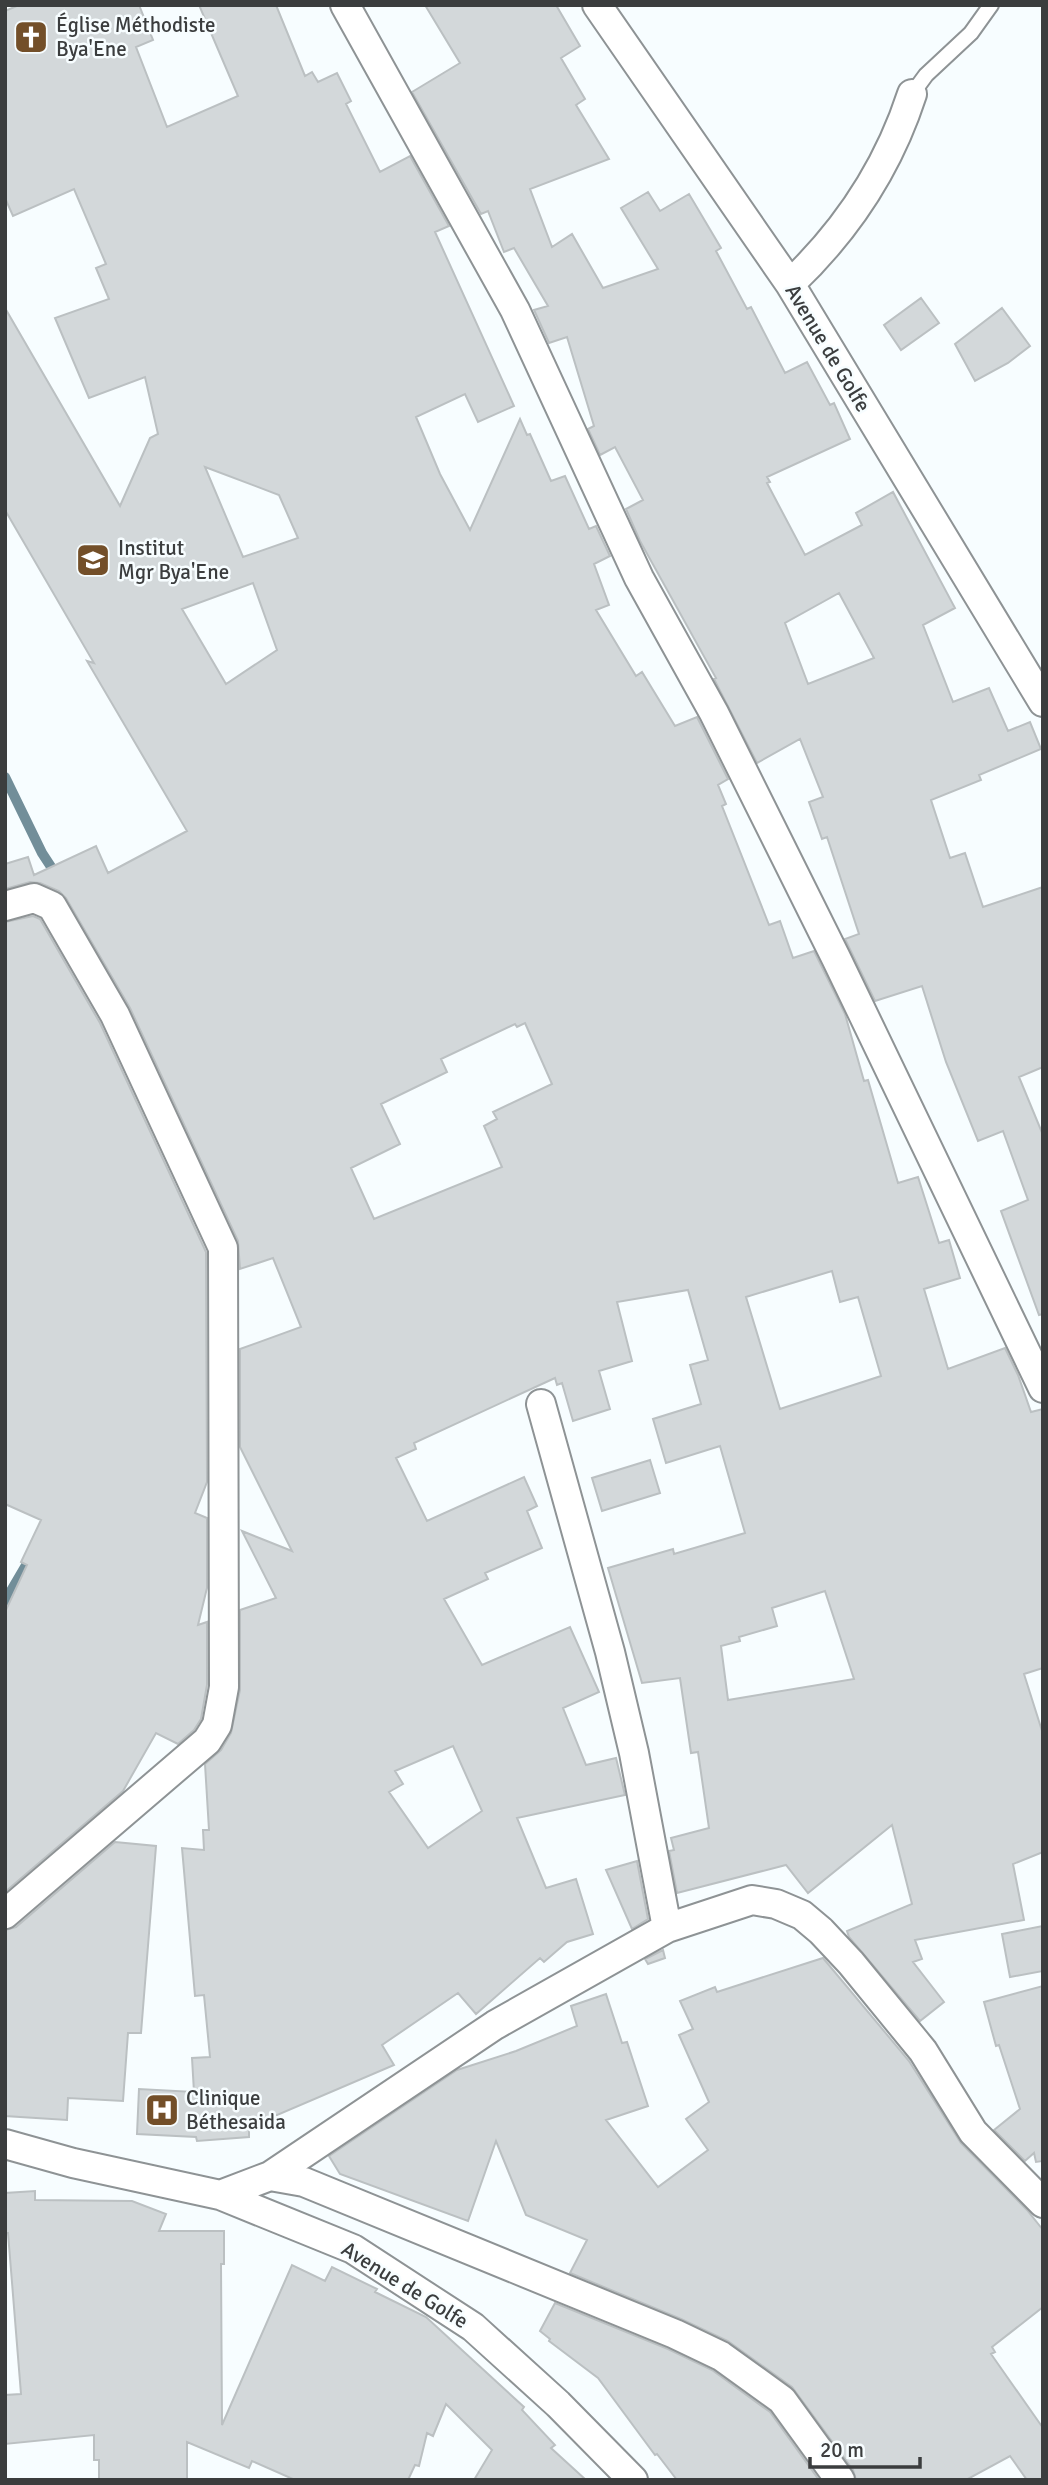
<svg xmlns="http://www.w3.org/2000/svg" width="1048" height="2485" font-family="Signika,sans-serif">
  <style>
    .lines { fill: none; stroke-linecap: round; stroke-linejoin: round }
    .stream { stroke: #728e99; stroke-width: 10 }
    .building { fill: #d3d8da; stroke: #bbc0c2; stroke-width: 2; fill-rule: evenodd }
    .lane-casing { stroke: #8e9395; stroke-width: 18 }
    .street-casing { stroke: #8e9395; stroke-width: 32 }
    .lane { stroke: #fff; stroke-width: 14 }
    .street { stroke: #fff; stroke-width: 28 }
    .labels { text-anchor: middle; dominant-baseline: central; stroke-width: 5; stroke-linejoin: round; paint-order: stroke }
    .poi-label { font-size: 21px; fill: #3b3d3e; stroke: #f7fdff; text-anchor: start }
    .street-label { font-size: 21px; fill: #3b3d3e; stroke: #f7fdff }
  </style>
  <rect width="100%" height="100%" fill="#f7fdff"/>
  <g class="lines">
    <path class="stream" d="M 5,777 L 42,853 L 59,879
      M 190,1136 L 204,1177
      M 5,1601 L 32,1555"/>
  </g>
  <path class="building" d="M 19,5 L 139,5 L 153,40 L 136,47 L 167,127 L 238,96 L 199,5 L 276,5 L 305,76 L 312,72 L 318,82 L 337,73 L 351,101 L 346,104 L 380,172 L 410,156 L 449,226 L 435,232 L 514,406 L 478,422 L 465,394 L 416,417 L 440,474 L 470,530 L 520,419 L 527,435 L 530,434 L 551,481 L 565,476 L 589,529 L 596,526 L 610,556 L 594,564 L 609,605 L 596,610 L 636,676 L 642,672 L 675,726 L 697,717 L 728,779 L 718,785 L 726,804 L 722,806 L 769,925 L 780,921 L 793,958 L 814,951 L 845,1014 L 864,1081 L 868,1080 L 898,1183 L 918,1177 L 939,1243 L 949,1240 L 960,1278 L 924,1289 L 948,1369 L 1005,1348 L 1018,1375 L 1031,1412 L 1043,1409 L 1043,1668 L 1024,1674 L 1043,1734 L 1043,1852 L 1013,1864 L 1024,1920 L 915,1940 L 922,1959 L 913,1962 L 944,2002 L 920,2021 L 849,1937 L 847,1931 L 912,1904 L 892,1825 L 808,1893 L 786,1865 L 677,1893 L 669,1851 L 674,1850 L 671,1838 L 709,1828 L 698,1752 L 691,1753 L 680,1678 L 642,1683 L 608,1568 L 673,1549 L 674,1554 L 745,1533 L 720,1446 L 666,1463 L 653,1419 L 701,1404 L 690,1365 L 708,1360 L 688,1290 L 617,1302 L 632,1361 L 599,1371 L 610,1409 L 573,1421 L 562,1383 L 557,1385 L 555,1378 L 414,1443 L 416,1449 L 396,1458 L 427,1521 L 524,1477 L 537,1506 L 527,1511 L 542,1548 L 485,1573 L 488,1579 L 444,1599 L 482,1665 L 570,1627 L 599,1692 L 563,1708 L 586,1765 L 616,1758 L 625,1795 L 517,1818 L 546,1888 L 576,1879 L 593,1934 L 567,1942 L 544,1962 L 540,1958 L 476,2014 L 458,1993 L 382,2045 L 394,2065 L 249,2127 L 249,2137 L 197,2141 L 196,2137 L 137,2134 L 139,2089 L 194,2092 L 192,2058 L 210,2057 L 204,1995 L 195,1996 L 182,1848 L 204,1850 L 203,1830 L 209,1830 L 205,1764 L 221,1750 L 231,1733 L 240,1690 L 240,1610 L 276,1598 L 242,1531 L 292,1551 L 240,1447 L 240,1349 L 301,1327 L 273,1258 L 240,1269 L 238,1241 L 130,1008 L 66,898 L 59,891 L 40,883 L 30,882 L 5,889 L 5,864 L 28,857 L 34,875 L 96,846 L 108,873 L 187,831 L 87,661 L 94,663 L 5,510 L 5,308 L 120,506 L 150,438 L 158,434 L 145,377 L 89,398 L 55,318 L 109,299 L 96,268 L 106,264 L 74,189 L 13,216 L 5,198 L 5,11 ZM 205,467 L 279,495 L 298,538 L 243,557 ZM 253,583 L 277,650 L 226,684 L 182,609 ZM 525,1023 L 552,1084 L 493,1112 L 497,1119 L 484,1126 L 502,1167 L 374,1219 L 351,1168 L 400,1144 L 381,1104 L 447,1072 L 441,1059 L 515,1024 L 517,1027 ZM 832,1271 L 840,1302 L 858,1297 L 881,1376 L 780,1409 L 746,1297 ZM 825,1591 L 854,1679 L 728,1700 L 721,1646 L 740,1641 L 739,1637 L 777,1626 L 772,1608 ZM 453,1746 L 482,1811 L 428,1848 L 389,1792 L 403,1784 L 395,1771 Z
    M 425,5 L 556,5 L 580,46 L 561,58 L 585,99 L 576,105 L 609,159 L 530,189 L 552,247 L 572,234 L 603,288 L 658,269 L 621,208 L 648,192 L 660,211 L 689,194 L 721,248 L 716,251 L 747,309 L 751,307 L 785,373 L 807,362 L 830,405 L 834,403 L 850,439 L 767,477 L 770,482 L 767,483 L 805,555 L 862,525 L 856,513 L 893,492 L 955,608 L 923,625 L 953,702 L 989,688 L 1008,731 L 1030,722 L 1041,749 L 979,775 L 981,780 L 931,800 L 950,858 L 965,853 L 983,907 L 1043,887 L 1043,1067 L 1019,1077 L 1043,1135 L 1043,1314 L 1039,1315 L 1001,1211 L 1028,1200 L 1003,1131 L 978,1141 L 946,1062 L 922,986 L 875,1001 L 845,939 L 859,934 L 827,837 L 822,839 L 809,802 L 823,797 L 800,739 L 757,763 L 714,679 L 716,678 L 640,541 L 626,509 L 643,500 L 615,447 L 600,455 L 588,429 L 594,426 L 567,337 L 549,343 L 534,310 L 548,306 L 514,248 L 504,252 L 488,211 L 481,214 L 412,92 L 460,63 ZM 839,593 L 874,658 L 808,684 L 785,623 Z
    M 921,298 L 939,323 L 901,350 L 884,325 Z
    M 1002,308 L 1030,346 L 1008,363 L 975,381 L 955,344 Z
    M 33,916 L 40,919 L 100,1023 L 206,1252 L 207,1482 L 195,1513 L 207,1518 L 207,1588 L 198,1625 L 207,1622 L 207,1685 L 201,1719 L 194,1730 L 178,1744 L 156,1733 L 123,1791 L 5,1892 L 5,1612 L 27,1565 L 21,1562 L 41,1520 L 5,1504 L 5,922 Z
    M 650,1460 L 660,1493 L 602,1511 L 592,1478 Z
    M 115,1842 L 156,1846 L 141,2033 L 128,2033 L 123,2101 L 68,2098 L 67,2120 L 5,2116 L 5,1930 L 16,1927 Z
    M 637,1861 L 648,1919 L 632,1929 L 606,1870 Z
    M 1043,1926 L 1043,1971 L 1010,1977 L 1002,1934 Z
    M 663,1950 L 665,1958 L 648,1964 L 645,1959 Z
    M 823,1958 L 909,2061 L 961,2143 L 1027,2210 L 1043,2230 L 1043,2307 L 992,2347 L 995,2352 L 991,2354 L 1043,2428 L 1043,2480 L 1027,2480 L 1010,2456 L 966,2480 L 856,2480 L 853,2470 L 792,2387 L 728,2341 L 681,2319 L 570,2273 L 587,2240 L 526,2215 L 496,2141 L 468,2221 L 340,2174 L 329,2156 L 457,2070 L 516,2051 L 577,2026 L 571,2006 L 606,1994 L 622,2043 L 627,2042 L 648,2106 L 606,2120 L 658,2187 L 708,2150 L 686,2119 L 709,2102 L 679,2035 L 693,2029 L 680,2001 L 715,1987 L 717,1992 Z
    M 1043,1986 L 1043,2161 L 1036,2162 L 1034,2153 L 1025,2161 L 994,2130 L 1020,2109 L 999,2045 L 996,2046 L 984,2002 Z
    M 35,2191 L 35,2200 L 132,2201 L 166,2214 L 159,2231 L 224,2231 L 224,2264 L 221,2264 L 222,2425 L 292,2265 L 325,2281 L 332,2267 L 377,2289 L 375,2292 L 426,2317 L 524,2407 L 522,2410 L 555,2445 L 551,2448 L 586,2480 L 474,2480 L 492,2450 L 446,2404 L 433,2436 L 427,2433 L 419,2466 L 415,2465 L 408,2480 L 295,2480 L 252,2461 L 249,2468 L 187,2442 L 187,2480 L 99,2480 L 99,2460 L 94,2460 L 94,2435 L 5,2444 L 5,2395 L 21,2394 L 8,2233 L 5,2233 L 5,2193 Z
    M 555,2303 L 668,2349 L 712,2370 L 770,2412 L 819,2480 L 677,2480 L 657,2454 L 655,2455 L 598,2378 L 549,2341 L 550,2339 L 540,2331 Z"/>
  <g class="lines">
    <g class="lane-casing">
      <path id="lane" d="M 912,94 L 926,75 L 971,33 L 991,5"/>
    </g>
    <g class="street-casing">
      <path id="street" d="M 345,5 L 515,310 L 639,578 L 714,713 L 836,958 L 1043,1388
        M 597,5 L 790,284 L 1043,702
        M 790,284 C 846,231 888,168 912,94
        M 5,906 L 34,898 L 52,906 L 115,1015 L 223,1248 L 224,1687 L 217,1725 L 207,1741 L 5,1914
        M 541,1404 L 610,1652 L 634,1753 L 667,1928
        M 5,2144 L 73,2163 L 220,2195 L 353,2249 L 473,2327 L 558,2404 L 633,2480
        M 270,2176 L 304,2182 L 675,2334 L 721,2356 L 782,2400 L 840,2480
        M 220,2195 L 270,2176 L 495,2025 L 667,1928 L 752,1900 L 776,1904 L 802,1915 L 821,1931 L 851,1963 L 923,2051 L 973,2132 L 1043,2203"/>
    </g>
    <use href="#lane" class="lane"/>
    <use href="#street" class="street"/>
  </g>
  <defs>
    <g id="church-square" transform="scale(1.75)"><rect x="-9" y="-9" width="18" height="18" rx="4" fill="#734f29" stroke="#f7fdff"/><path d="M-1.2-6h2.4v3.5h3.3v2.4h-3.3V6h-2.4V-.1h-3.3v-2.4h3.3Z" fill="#fff"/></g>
    <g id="school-square" transform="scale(1.75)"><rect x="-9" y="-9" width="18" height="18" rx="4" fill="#734f29" stroke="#f7fdff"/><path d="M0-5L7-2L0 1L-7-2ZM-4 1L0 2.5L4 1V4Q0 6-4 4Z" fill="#fff"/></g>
    <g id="hospital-square" transform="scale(1.75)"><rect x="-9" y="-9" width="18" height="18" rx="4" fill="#734f29" stroke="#f7fdff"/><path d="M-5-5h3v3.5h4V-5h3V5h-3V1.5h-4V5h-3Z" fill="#fff"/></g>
  </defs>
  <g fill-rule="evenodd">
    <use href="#church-square" x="31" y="37"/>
    <use href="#school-square" x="93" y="560"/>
    <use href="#hospital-square" x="162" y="2110"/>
  </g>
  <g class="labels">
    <g class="poi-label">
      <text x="56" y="25">Église Méthodiste<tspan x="56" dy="24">Bya'Ene</tspan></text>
      <text x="118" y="548">Institut<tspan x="118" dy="24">Mgr Bya'Ene</tspan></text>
      <text x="186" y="2098">Clinique<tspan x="186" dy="24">Béthesaida</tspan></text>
    </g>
    <g class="street-label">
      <text transform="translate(828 348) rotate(59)">Avenue de Golfe</text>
      <text transform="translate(405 2285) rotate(32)">Avenue de Golfe</text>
    </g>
  </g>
  <rect width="1048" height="2485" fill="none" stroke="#3b3d3e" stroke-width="14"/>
  <path d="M810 2457v10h110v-10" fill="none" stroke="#3b3d3e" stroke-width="3.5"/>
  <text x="820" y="2457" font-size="21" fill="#3b3d3e" stroke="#f7fdff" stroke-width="5" paint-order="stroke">20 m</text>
</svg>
